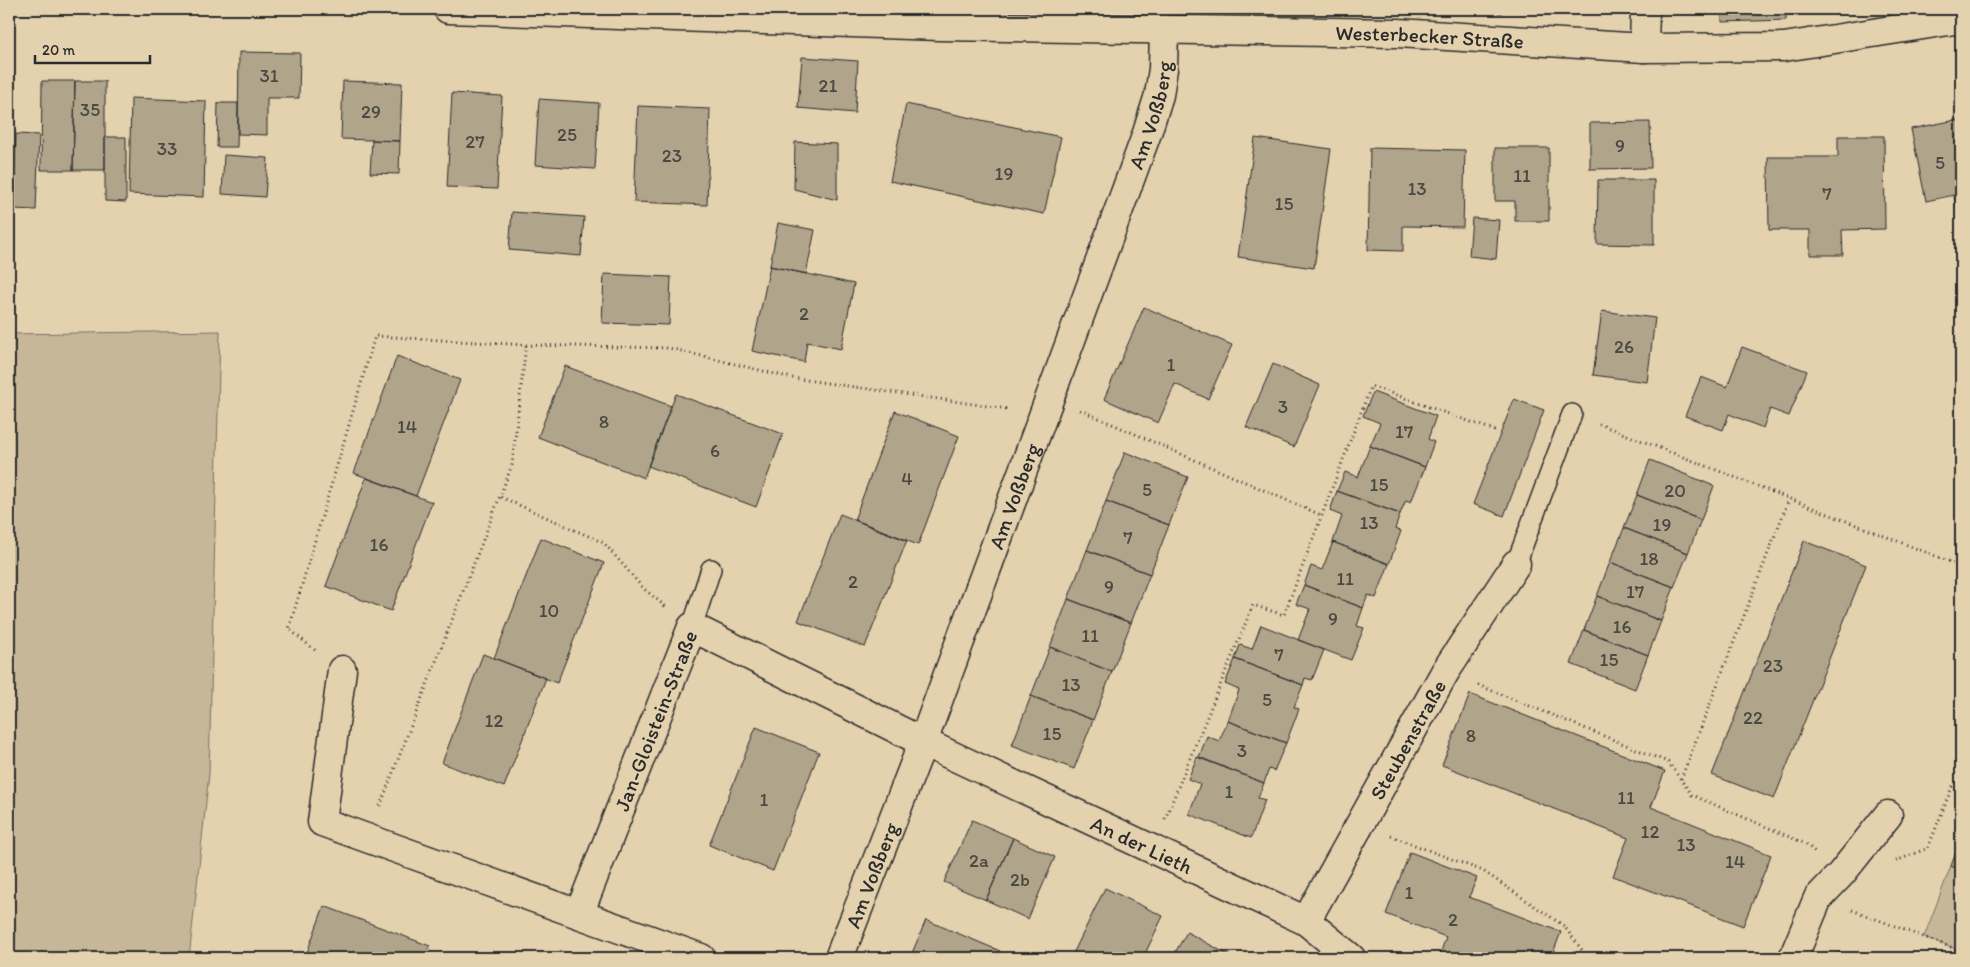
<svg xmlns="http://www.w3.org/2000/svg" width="1970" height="967" font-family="Itim,sans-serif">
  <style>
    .green { fill: #c6b799; stroke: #787162 }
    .building { fill: #b0a48b; stroke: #2b2b2b }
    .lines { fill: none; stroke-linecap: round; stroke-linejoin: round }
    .lane-casing { stroke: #2b2b2b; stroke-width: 22 }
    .street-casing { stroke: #2b2b2b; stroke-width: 31 }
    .secondary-casing { stroke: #2b2b2b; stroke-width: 31 }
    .path { stroke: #2b2b2b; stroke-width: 3; stroke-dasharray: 1 4; stroke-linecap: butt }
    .lane { stroke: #e4d2af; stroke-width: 19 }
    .street { stroke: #e4d2af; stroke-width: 28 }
    .secondary { stroke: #e4d2af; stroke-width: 28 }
    .labels { text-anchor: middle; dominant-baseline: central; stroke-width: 5; stroke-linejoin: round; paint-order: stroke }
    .number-label { font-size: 19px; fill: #4c4943 }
    .street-label { font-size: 21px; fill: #2b2b2b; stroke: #e4d2af }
  </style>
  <rect width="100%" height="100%" fill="#e4d2af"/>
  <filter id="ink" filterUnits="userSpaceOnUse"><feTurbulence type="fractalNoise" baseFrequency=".02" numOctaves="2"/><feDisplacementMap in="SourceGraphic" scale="10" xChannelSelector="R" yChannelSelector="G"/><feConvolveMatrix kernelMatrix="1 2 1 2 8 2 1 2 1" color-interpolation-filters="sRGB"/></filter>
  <g filter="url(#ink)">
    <path class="green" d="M 220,331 L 209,774 L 189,958 L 9,958 L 9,334 Z
      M 1951,866 L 1961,870 L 1961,951 L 1924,937 Z"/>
    <path class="building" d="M 1459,9 L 1503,9 L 1502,13 Z
      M 1722,9 L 1786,9 L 1786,20 L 1722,22 Z
      M 239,52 L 300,53 L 299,98 L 267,98 L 267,135 L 238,134 Z
      M 802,57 L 858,61 L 855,113 L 798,108 Z
      M 42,81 L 75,81 L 73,170 L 41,170 Z
      M 75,81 L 105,81 L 105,170 L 73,170 Z
      M 343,81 L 402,83 L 400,141 L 341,139 Z
      M 452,93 L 502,96 L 497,189 L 447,187 Z
      M 131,98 L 206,101 L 204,197 L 129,194 Z
      M 539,99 L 599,103 L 595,169 L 535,165 Z
      M 218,103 L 238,103 L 237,147 L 217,147 Z
      M 906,104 L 1061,137 L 1044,214 L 890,181 Z
      M 638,106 L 710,109 L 707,205 L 634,202 Z
      M 1961,119 L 1961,230 L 1954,195 L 1926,201 L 1911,129 Z
      M 1650,122 L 1651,168 L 1590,169 L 1590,123 Z
      M 16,134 L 39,135 L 36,210 L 13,209 Z
      M 1838,136 L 1884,136 L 1885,229 L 1842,230 L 1843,255 L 1810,255 L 1810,230 L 1769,230 L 1768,157 L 1838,157 Z
      M 105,137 L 126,137 L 126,202 L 105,201 Z
      M 1255,138 L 1331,149 L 1314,268 L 1238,257 Z
      M 372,140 L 400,141 L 399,174 L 370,173 Z
      M 795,142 L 837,144 L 837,200 L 794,189 Z
      M 1370,148 L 1465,150 L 1463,227 L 1403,226 L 1403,251 L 1368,250 Z
      M 1495,148 L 1549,148 L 1549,221 L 1515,221 L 1515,201 L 1495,201 Z
      M 224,155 L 268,158 L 265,197 L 222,194 Z
      M 1598,180 L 1654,180 L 1654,245 L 1597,244 Z
      M 512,212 L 584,217 L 581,256 L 509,250 Z
      M 1472,218 L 1499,220 L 1496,259 L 1469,256 Z
      M 778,223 L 815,230 L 806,274 L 770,266 Z
      M 770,266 L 854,284 L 841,349 L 807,342 L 804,362 L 752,351 Z
      M 604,274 L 671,277 L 669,325 L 602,323 Z
      M 1144,307 L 1232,345 L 1208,399 L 1175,384 L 1158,423 L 1104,399 Z
      M 1602,311 L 1655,318 L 1647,382 L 1593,375 Z
      M 1742,347 L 1807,371 L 1789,416 L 1770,409 L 1763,428 L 1729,414 L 1723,430 L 1685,416 L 1701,377 L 1727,387 Z
      M 397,356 L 460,380 L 416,496 L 354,473 Z
      M 1273,364 L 1320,385 L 1294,447 L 1246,427 Z
      M 565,366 L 671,406 L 644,478 L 538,437 Z
      M 1373,392 L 1436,416 L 1428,439 L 1434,442 L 1425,467 L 1370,446 L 1380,423 L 1363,416 Z
      M 676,394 L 783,434 L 756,507 L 648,466 Z
      M 1514,399 L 1544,410 L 1504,516 L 1473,504 Z
      M 895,411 L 959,436 L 918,545 L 854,520 Z
      M 1370,446 L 1425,467 L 1411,502 L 1406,500 L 1400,514 L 1337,491 L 1345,472 L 1358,477 Z
      M 1125,452 L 1188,477 L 1169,525 L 1106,501 Z
      M 1650,460 L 1714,486 L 1701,520 L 1637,495 Z
      M 366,478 L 432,502 L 391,611 L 326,586 Z
      M 1337,491 L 1400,514 L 1395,529 L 1401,531 L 1389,564 L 1333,542 L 1342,516 L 1330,511 Z
      M 1637,495 L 1701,520 L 1688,553 L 1624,528 Z
      M 1106,501 L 1169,525 L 1150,574 L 1087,550 Z
      M 840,514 L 907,540 L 865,647 L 798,621 Z
      M 1624,528 L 1688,553 L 1674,587 L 1610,562 Z
      M 541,538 L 604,563 L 557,683 L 494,658 Z
      M 1804,541 L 1866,565 L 1774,799 L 1712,775 Z
      M 1333,542 L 1389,564 L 1376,598 L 1368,595 L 1363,608 L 1304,585 L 1311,566 L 1322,570 Z
      M 1087,550 L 1150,574 L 1131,623 L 1068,599 Z
      M 1610,562 L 1674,587 L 1661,621 L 1597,596 Z
      M 1304,585 L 1363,608 L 1357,626 L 1364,628 L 1351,660 L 1298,640 L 1310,609 L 1296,604 Z
      M 1597,596 L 1661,621 L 1648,655 L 1584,630 Z
      M 1068,599 L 1131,623 L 1112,672 L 1050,647 Z
      M 1261,625 L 1324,650 L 1312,680 L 1305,678 L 1303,685 L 1235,659 L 1240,645 L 1252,649 Z
      M 1584,630 L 1648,655 L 1635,689 L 1571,664 Z
      M 1050,647 L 1112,672 L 1093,720 L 1031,696 Z
      M 483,654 L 546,678 L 504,787 L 442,763 Z
      M 1235,659 L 1303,685 L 1294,707 L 1299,709 L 1286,743 L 1228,721 L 1239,690 L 1225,684 Z
      M 1470,694 L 1665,771 L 1651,807 L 1771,855 L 1743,926 L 1613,876 L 1628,838 L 1442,765 Z
      M 1031,696 L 1093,720 L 1074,769 L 1012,745 Z
      M 1228,721 L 1286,743 L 1274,771 L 1269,769 L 1264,783 L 1199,757 L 1207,736 L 1219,741 Z
      M 756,727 L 819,752 L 773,871 L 709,845 Z
      M 1197,757 L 1264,783 L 1258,798 L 1265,800 L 1251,838 L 1189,814 L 1200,784 L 1188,779 Z
      M 972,820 L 1013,838 L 986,900 L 944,882 Z
      M 1961,837 L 1961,870 L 1951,866 Z
      M 1013,838 L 1055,857 L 1028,919 L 986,900 Z
      M 1410,852 L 1477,878 L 1469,897 L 1561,932 L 1553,953 L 1567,958 L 1439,957 L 1446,937 L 1386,914 Z
      M 1105,888 L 1163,916 L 1143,958 L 1071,958 Z
      M 324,906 L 430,946 L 425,958 L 305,958 Z
      M 926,920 L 1000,951 L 997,958 L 910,958 Z
      M 1187,932 L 1234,958 L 1172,958 Z
      M 1838,952 L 1854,958 L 1835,958 Z"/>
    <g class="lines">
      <g class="lane-casing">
        <path id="lane" d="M 1516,564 L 1572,414
          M 692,627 L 711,569"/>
      </g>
      <g class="street-casing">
        <g id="street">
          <path d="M 1644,48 L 1645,9"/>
          <path d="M 342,670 L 322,822 L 701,958"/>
          <path id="s1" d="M 579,914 L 692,627 L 923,742 L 1306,921 L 1351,958"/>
          <path id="s2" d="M 1306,921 L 1445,672 L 1516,564"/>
          <path id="s3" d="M 839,958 L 923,742 L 1146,136 L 1159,95 L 1163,69 L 1164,29"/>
          <path d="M 1793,958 L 1818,898 L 1841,874 L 1888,815"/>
        </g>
      </g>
      <g class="secondary-casing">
        <g id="secondary">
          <path id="s4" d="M 448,9 L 939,26 L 1398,33 L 1644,48 L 1784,47 L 1961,19"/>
        </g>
      </g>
      <path class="path" d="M 1080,410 L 1323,516
        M 1599,424 L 1961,566
        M 501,497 L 604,543 L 643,588 L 666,607
        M 315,650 L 289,629 L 375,336 L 526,345 L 669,348 L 792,378 L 1008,409
        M 1478,685 L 1668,762 L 1692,795 L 1806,844 L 1815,852
        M 1681,779 L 1789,499
        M 380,806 L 512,465 L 526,345
        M 1165,819 L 1253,605 L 1284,615 L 1371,386 L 1496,431
        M 1391,836 L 1483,871 L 1564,926 L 1588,958
        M 1896,861 L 1928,848 L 1952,787 L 1961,782
        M 1852,910 L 1961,951"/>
      <use href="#lane" class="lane"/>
      <use href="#street" class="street"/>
      <use href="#secondary" class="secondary"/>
    </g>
  </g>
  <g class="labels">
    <g class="number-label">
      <text x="269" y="75">31</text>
      <text x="828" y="85">21</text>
      <text x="90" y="109">35</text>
      <text x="371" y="111">29</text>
      <text x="567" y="134">25</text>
      <text x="475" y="141">27</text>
      <text x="1620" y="145">9</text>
      <text x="167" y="148">33</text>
      <text x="672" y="155">23</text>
      <text x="1940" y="162">5</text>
      <text x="1004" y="173">19</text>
      <text x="1522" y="175">11</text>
      <text x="1417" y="188">13</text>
      <text x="1827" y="193">7</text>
      <text x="1284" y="203">15</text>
      <text x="804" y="313">2</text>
      <text x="1624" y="346">26</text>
      <text x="1171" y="364">1</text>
      <text x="1283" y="406">3</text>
      <text x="604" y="421">8</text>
      <text x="407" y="426">14</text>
      <text x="1404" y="431">17</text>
      <text x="715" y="450">6</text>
      <text x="907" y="478">4</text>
      <text x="1379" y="484">15</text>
      <text x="1147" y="489">5</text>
      <text x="1675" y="490">20</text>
      <text x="1369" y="522">13</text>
      <text x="1662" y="524">19</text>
      <text x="1128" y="537">7</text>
      <text x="379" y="544">16</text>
      <text x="1649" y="558">18</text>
      <text x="1345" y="578">11</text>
      <text x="853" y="581">2</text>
      <text x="1109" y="586">9</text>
      <text x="1635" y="591">17</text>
      <text x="549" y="610">10</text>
      <text x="1333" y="618">9</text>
      <text x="1622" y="626">16</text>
      <text x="1090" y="635">11</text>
      <text x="1279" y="654">7</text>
      <text x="1609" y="659">15</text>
      <text x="1773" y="665">23</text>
      <text x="1071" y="684">13</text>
      <text x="1267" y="699">5</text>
      <text x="1753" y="717">22</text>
      <text x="494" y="720">12</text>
      <text x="1052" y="733">15</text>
      <text x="1471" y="735">8</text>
      <text x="1242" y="750">3</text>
      <text x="1229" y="791">1</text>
      <text x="1626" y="797">11</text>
      <text x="764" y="799">1</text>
      <text x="1650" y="831">12</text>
      <text x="1686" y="844">13</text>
      <text x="979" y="860">2a</text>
      <text x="1735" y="861">14</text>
      <text x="1020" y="879">2b</text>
      <text x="1409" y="892">1</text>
      <text x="1453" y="919">2</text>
    </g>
    <g class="street-label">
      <text stroke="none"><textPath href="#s4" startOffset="982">Westerbecker Straße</textPath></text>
      <text stroke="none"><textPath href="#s3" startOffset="899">Am Voßberg</textPath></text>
      <text stroke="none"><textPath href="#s3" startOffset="494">Am Voßberg</textPath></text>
      <text stroke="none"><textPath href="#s1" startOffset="208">Jan-Gloistein-Straße</textPath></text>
      <text stroke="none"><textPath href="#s2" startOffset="208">Steubenstraße</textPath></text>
      <text stroke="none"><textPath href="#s1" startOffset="808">An der Lieth</textPath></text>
      <text stroke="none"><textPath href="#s3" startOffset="89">Am Voßberg</textPath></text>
    </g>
  </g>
  <rect width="1970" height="967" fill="none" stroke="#e4d2af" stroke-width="30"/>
  <rect x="15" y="15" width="1940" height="937" fill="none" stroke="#2b2b2b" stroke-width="2" filter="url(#ink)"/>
  <path d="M35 55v8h115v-8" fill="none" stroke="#2b2b2b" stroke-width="2.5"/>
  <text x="42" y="55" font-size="15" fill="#2b2b2b" stroke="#e4d2af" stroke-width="4" paint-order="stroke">20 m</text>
</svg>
